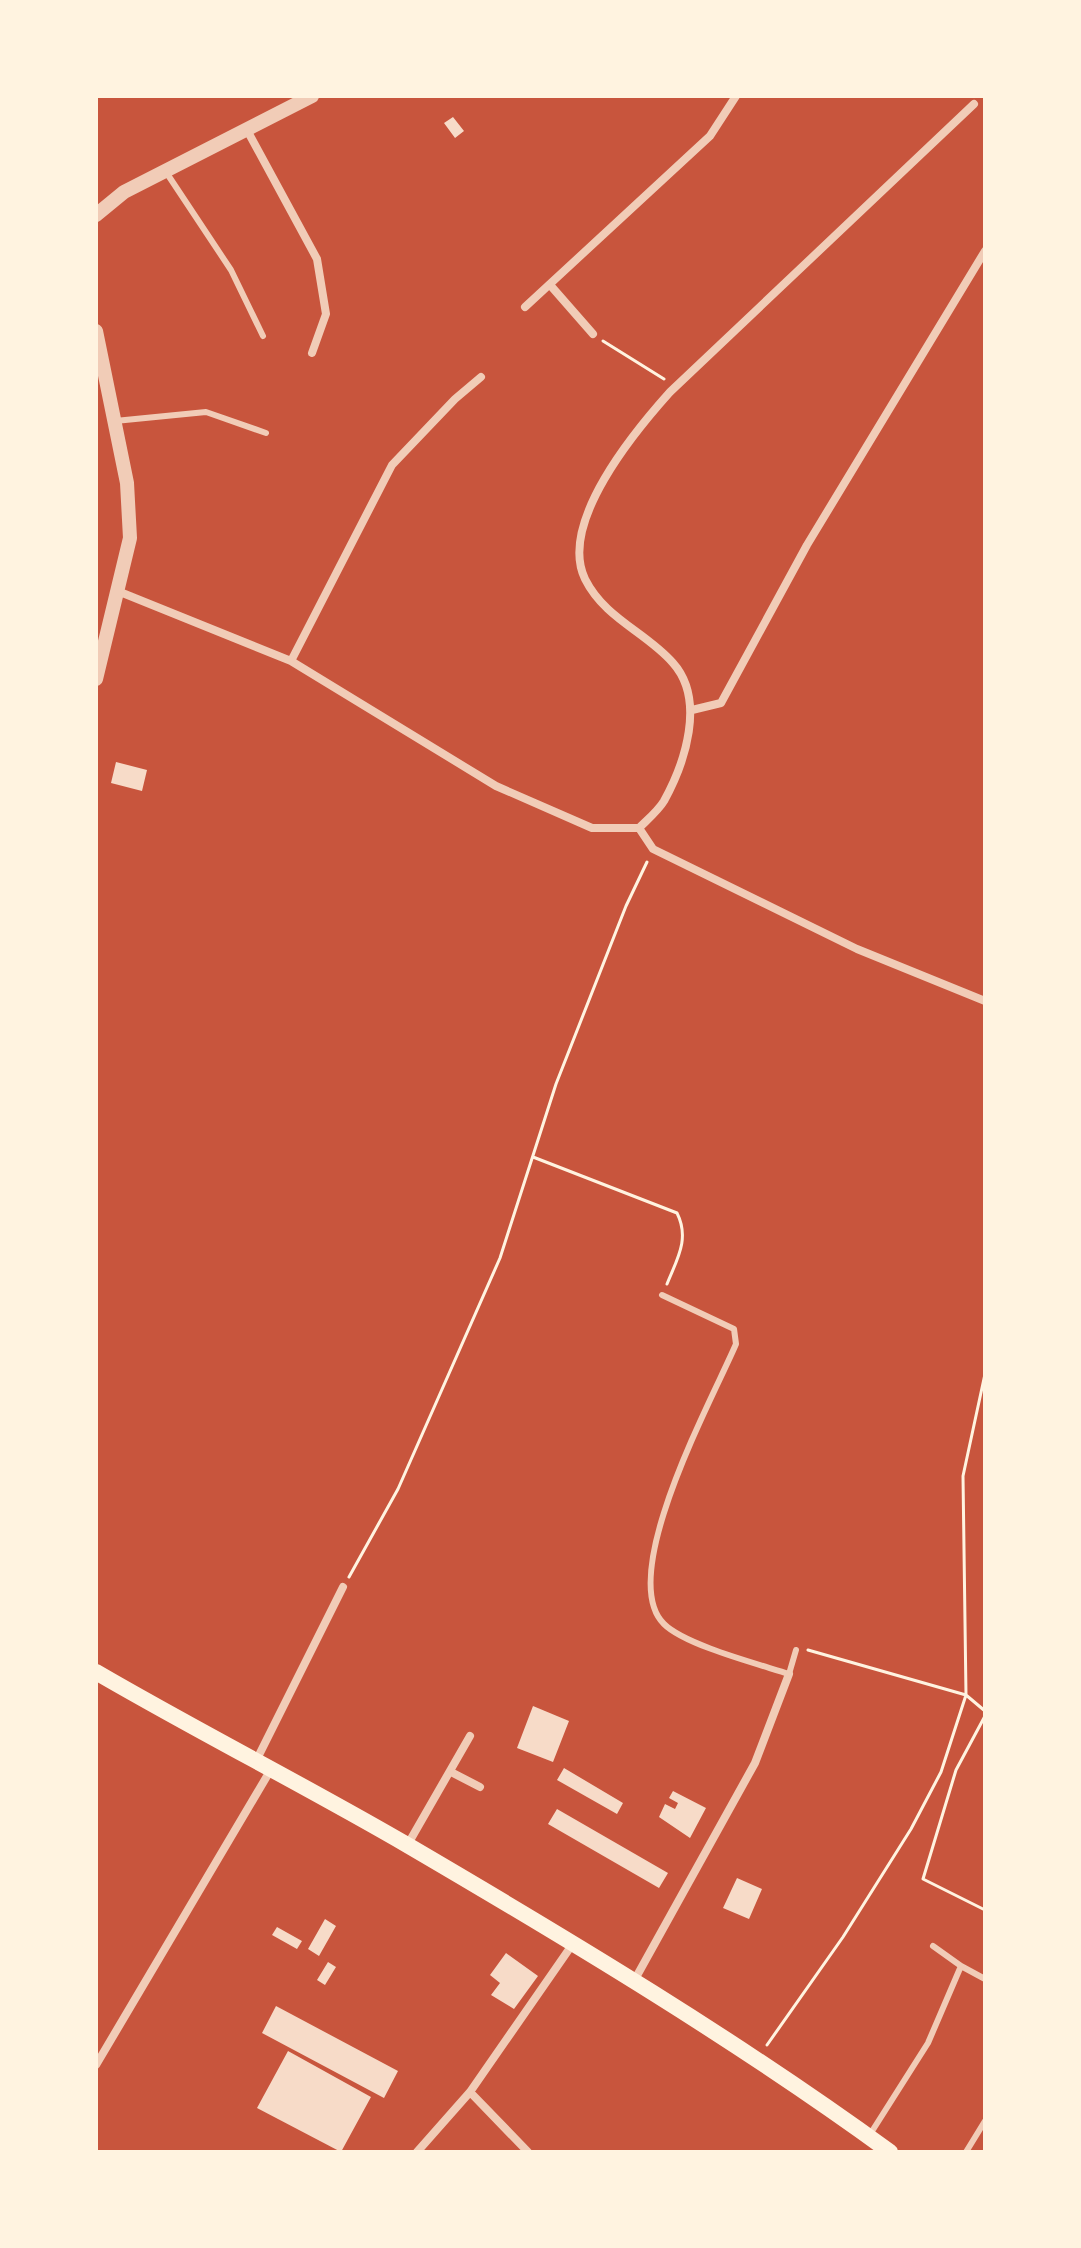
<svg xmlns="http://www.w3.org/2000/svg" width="1081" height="2248" font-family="Manrope,sans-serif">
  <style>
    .building { fill: #f7dbc8 }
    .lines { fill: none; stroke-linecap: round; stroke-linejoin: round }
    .path { stroke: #fff3e0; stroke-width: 3 }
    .service { stroke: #f1ccb7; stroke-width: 6 }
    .minor { stroke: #f1ccb7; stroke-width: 8 }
    .tertiary { stroke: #f1ccb7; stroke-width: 14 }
    .secondary { stroke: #fff3e0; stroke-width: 16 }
  </style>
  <rect width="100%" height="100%" fill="#c8553d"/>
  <path class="building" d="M 453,117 L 464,131 L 455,138 L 444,123 Z
    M 116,762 L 147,770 L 142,791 L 111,783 Z
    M 533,1706 L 569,1721 L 553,1762 L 517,1748 Z
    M 564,1768 L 623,1803 L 617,1814 L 557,1780 Z
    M 673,1791 L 706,1808 L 690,1838 L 659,1817 L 665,1804 L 675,1809 L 678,1803 L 669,1798 Z
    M 557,1809 L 668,1873 L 659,1888 L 548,1824 Z
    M 737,1878 L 762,1889 L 749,1919 L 723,1908 Z
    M 325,1919 L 336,1926 L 319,1956 L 308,1949 Z
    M 277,1927 L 302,1941 L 297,1949 L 272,1935 Z
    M 506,1953 L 538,1976 L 514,2009 L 491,1995 L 500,1983 L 490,1975 Z
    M 328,1962 L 336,1967 L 325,1985 L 317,1980 Z
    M 276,2006 L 398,2071 L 384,2098 L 262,2033 Z
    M 288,2051 L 371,2097 L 341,2152 L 257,2108 Z"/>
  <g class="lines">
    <path class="path" d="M 603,341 L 664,379
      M 533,1157 L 677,1213 C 690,1239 677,1259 667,1284
      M 349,1577 L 398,1489 L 500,1258 L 556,1084 L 626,906 L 647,862
      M 808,1650 L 966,1695 L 985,1711
      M 985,1716 L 956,1770 L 923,1879 L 985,1910
      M 767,2045 L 843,1937 L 911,1829 L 941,1772 L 966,1695 L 963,1476 L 985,1374"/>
    <path class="service" d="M 166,172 L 231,270 L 263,336
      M 115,421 L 206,412 L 266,433
      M 662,1295 L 734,1329 L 736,1344 C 714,1396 615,1576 664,1624 C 685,1645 758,1664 789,1674 L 796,1650
      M 933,1946 L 961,1966
      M 869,2136 L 928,2043 L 961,1966 L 985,1979
      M 966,2152 L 985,2121"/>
    <path class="minor" d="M 247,130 L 317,259 L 326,314 L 312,353
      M 551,286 L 593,334
      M 525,307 L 710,136 L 736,96
      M 120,592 L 291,661 L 496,786 L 592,828 L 639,828
      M 291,661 L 392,465 L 455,399 L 481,377
      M 692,710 L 721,703 L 807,545 L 985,251
      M 639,828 C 647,820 658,811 664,801 C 685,763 706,700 673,663 C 646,632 605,619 585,579 C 558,523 635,431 670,392 L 974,104
      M 639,828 L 653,849 L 702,873 L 857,949 L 985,1001
      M 256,1761 L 343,1587
      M 451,1772 L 480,1787
      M 408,1844 L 470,1736
      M 634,1981 L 755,1763 L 789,1674
      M 96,2065 L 270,1771
      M 470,2092 L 528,2152
      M 417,2152 L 470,2092 L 572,1945"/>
    <path class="tertiary" d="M 96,215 L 124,192 L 312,96
      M 96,331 L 127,483 L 130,538 L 96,679"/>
    <path class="secondary" d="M 96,1672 C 199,1732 306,1786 409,1846 C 573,1942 736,2040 890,2152"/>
  </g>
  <rect width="1081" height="2248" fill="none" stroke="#fff3e0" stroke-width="196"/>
</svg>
